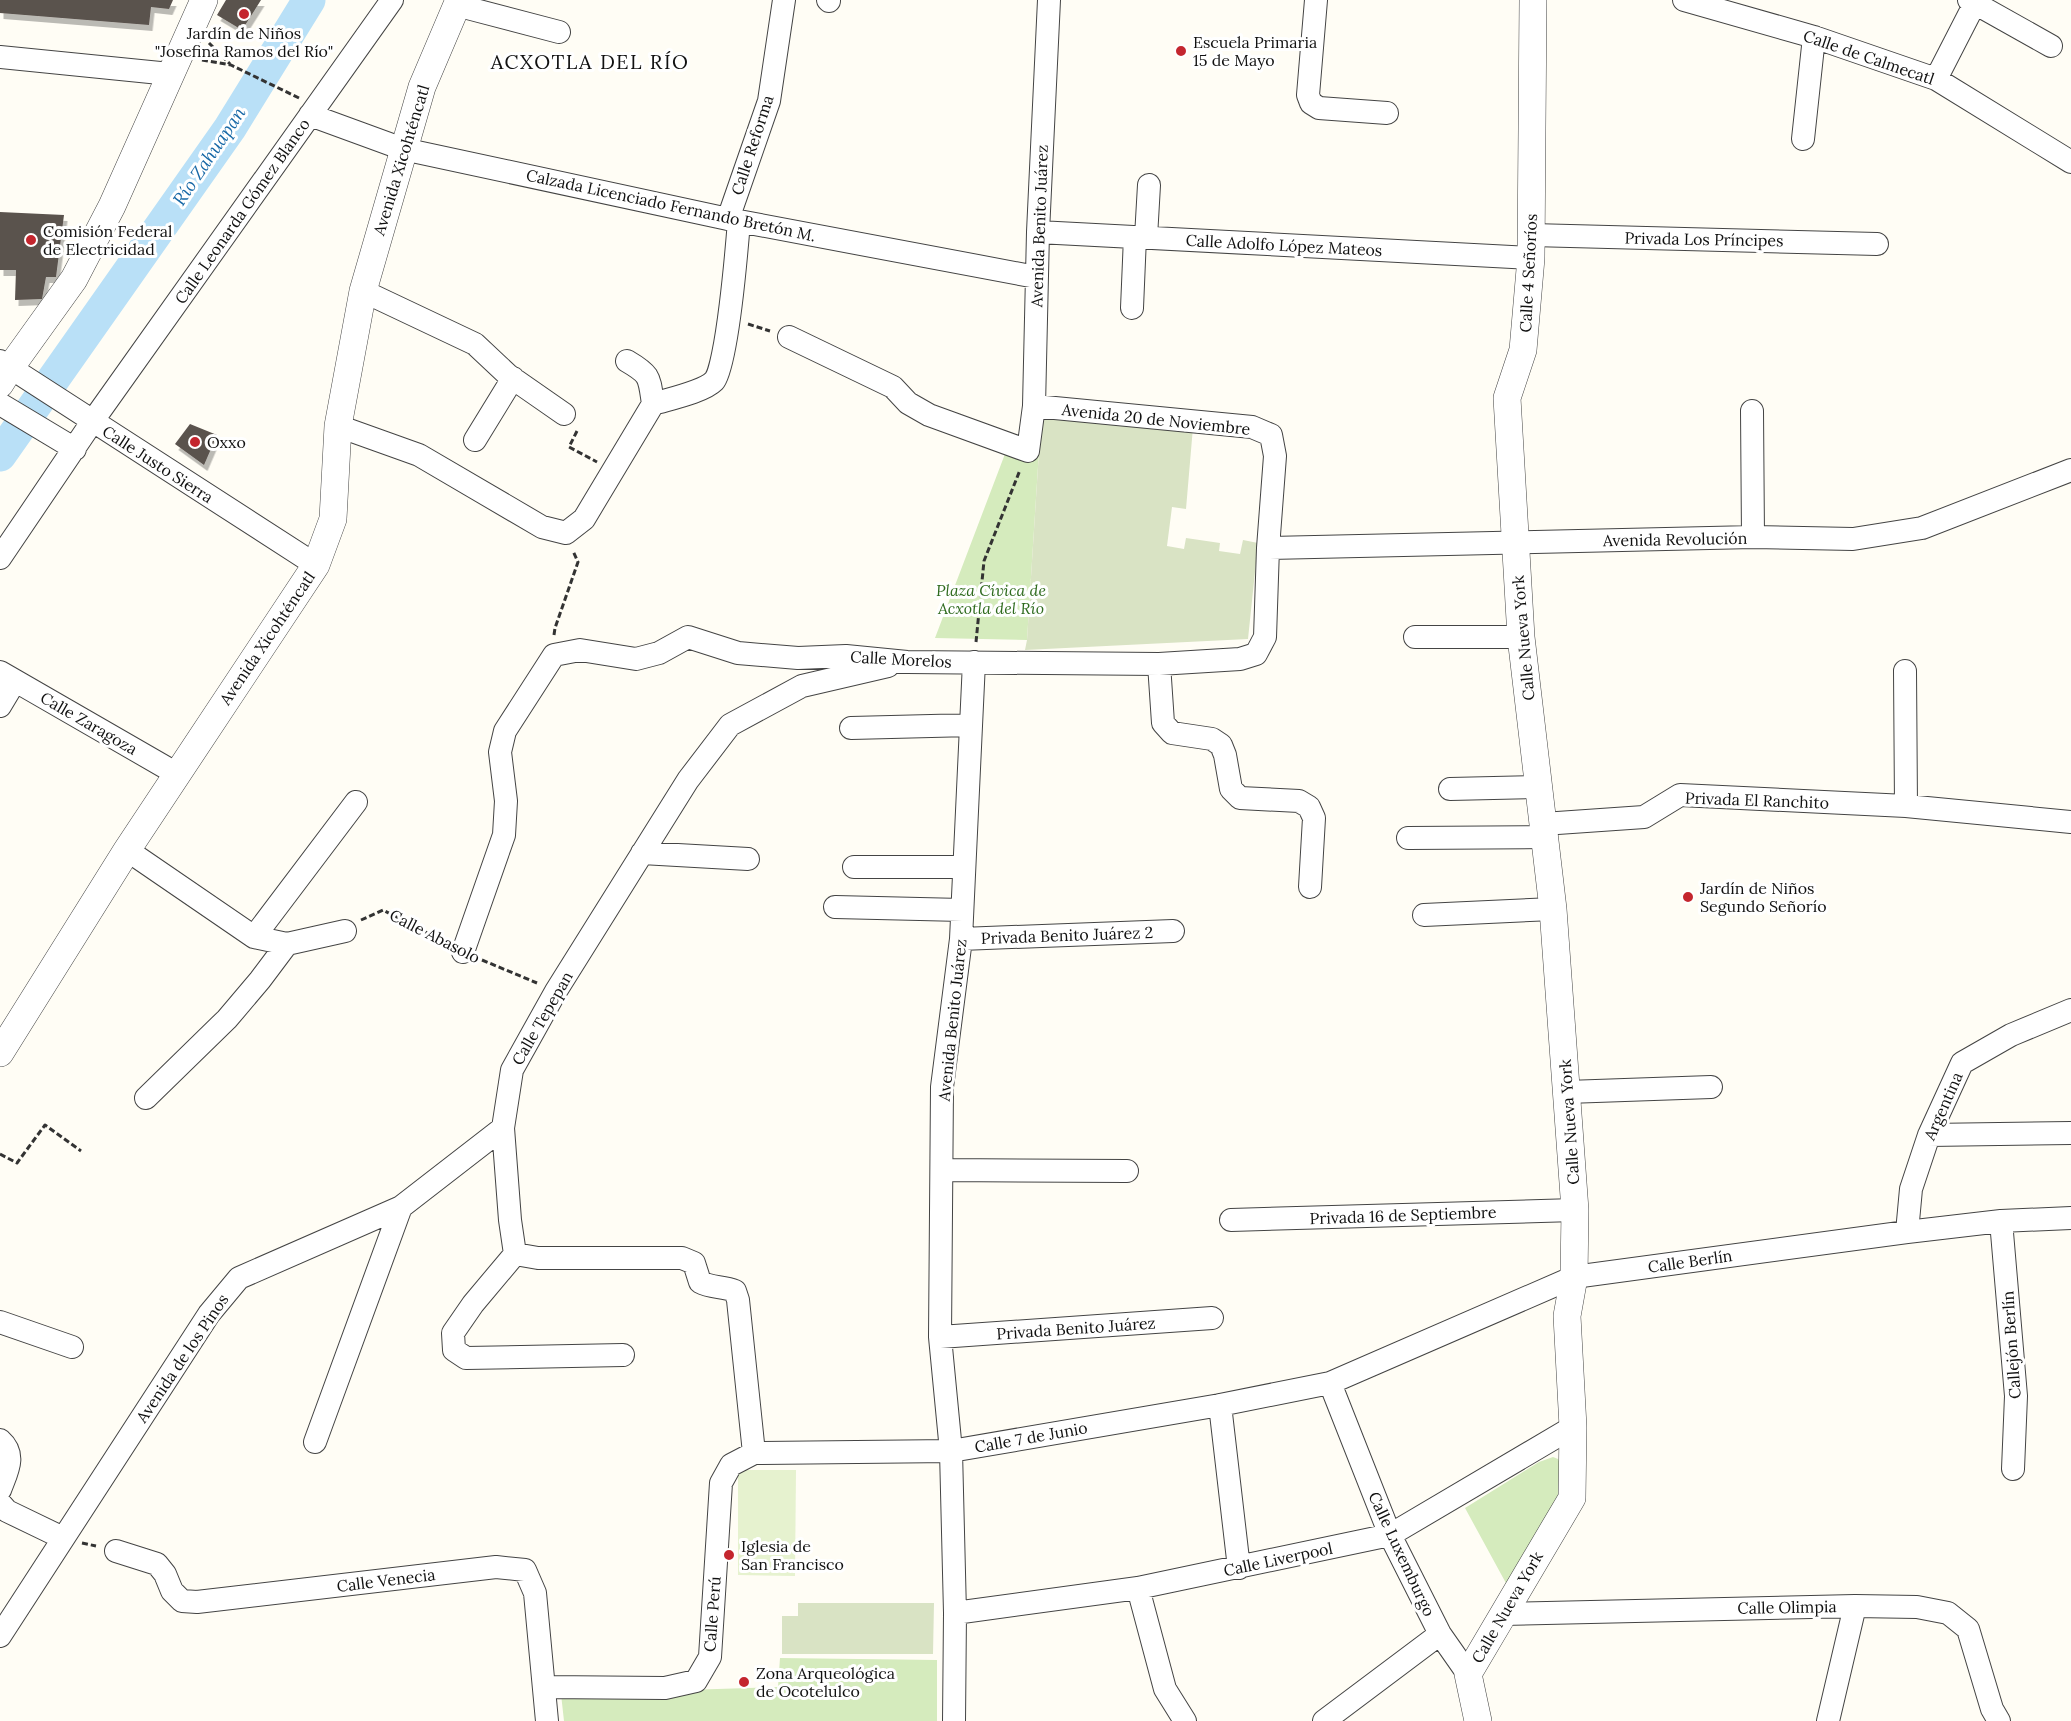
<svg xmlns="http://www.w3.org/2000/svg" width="2071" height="1721" font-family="Lora,serif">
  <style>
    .green { fill: #d5ebbd }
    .cemetery { fill: #d9e3c4 }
    .pitch { fill: #e6f2cf }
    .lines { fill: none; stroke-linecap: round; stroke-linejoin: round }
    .river { stroke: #b9e0f7; stroke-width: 33 }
    .building { fill: #5a524d; filter: url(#shadow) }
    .minor-casing { stroke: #444; stroke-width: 24 }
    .tertiary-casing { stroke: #444; stroke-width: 28 }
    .path { stroke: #333; stroke-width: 3; stroke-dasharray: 6 3; stroke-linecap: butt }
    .minor { stroke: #fff; stroke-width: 22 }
    .tertiary { stroke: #fff; stroke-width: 27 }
    .poi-dot { fill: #c4262e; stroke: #fff; stroke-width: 2 }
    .labels { text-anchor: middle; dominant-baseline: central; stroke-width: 6; stroke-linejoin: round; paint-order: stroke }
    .poi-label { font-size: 16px; fill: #111; stroke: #fff; text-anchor: start }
    .street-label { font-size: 16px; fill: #111; stroke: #fff }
    .park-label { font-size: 16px; font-style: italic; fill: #2f6b1f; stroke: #fff }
    .water-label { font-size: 18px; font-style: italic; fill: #1768a6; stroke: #fff }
    .quarter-label { font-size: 20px; letter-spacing: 1.5px; fill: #111; stroke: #fff }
  </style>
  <defs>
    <filter id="shadow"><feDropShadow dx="3.5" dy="6" stdDeviation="0" flood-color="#0004"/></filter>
  </defs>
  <rect width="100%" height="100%" fill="#fffdf5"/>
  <path class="green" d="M 1041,419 L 1027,640 L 935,638 L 1008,446 Z
    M 1553,1457 L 1558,1459 L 1562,1467 L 1561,1499 L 1507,1585 L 1465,1508 L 1539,1462 Z
    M 780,1658 L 937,1660 L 937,1721 L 564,1721 L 561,1694 L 778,1687 Z"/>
  <path class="cemetery" d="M 1044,412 L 1193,427 L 1186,509 L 1172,507 L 1167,546 L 1184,549 L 1186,538 L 1220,543 L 1219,551 L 1240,554 L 1243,540 L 1258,543 L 1248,639 L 1025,650 L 1027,640 L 1041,419 Z
    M 798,1603 L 934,1603 L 933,1654 L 782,1654 L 782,1616 L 798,1616 Z"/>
  <path class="pitch" d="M 738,1470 L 796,1470 L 795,1576 L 738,1575 Z"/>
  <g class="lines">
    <path class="river" d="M 0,455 L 230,128 L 309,0"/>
  </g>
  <path class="building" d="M 0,0 L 173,0 L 169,9 L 151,7 L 149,25 L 0,13 Z
    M 226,0 L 261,0 L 242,30 L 217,15 Z
    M 0,212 L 64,215 L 56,277 L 46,277 L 42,299 L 15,300 L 16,270 L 0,270 Z
    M 190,424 L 217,435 L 204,465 L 175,444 Z"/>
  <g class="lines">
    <g class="minor-casing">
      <path id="minor" d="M 828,0 L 829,1
        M 1316,0 L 1308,95 L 1311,103 L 1319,108 L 1387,113
        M 1684,0 L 1814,37 L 1936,79 L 2071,162
        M 1969,0 L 2051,46
        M 456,5 L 559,32
        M 0,57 L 170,74
        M 1936,79 L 1975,3
        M 310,115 L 403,149 L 728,219 L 1036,277
        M 1803,139 L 1814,37
        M 728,219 L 769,101 L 784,0
        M 1038,232 L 1531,258
        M 1532,235 L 1877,244
        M 1146,237 L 1149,185
        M 363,291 L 475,344 L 508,375 L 564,414
        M 1132,308 L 1135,237
        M 789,337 L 893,387 L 908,403 L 929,415 L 1028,451 L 1034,406 L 1038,232 L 1049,0
        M 0,361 L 316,565
        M 627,361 C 651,375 649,377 653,404
        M 0,404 L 75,449
        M 653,404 C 669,399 703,392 714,381 C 727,368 737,246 739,221
        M 1752,411 L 1753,537
        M 338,426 L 419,455 L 542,527 L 566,533 L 584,519 L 653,404
        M 475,440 L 513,378
        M 1268,548 L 1753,537 L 1853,539 L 1922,528 L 2071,470
        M 0,558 L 92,422 L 392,0
        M 1415,637 L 1521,637
        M 1159,664 L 1163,723 L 1172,733 L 1212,739 L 1221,745 L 1225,755 L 1231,789 L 1240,798 L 1299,801 L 1309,807 L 1314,818 L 1310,887
        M 1905,671 L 1906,806
        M 0,672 L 177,774
        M 0,706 L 15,681
        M 851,728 L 971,725
        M 1450,789 L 1538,787
        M 1543,824 L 1644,817 L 1680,795 L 1906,806 L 2071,822
        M 1408,838 L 1545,837
        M 127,850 L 254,937 L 287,944 L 345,931
        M 642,853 L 748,859
        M 854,867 L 964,867
        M 835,907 L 962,910
        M 1424,915 L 1553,909
        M 254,937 L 356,802
        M 961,939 L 1173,931
        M 463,952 L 504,835 L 506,801 L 500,752 L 505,731 L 554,655 L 580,650 L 636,659 L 659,653 L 688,637 L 738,653 L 798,658 L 846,656 L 907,662 L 1159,664 L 1240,659 L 1256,654 L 1265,637 L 1268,548 L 1275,456 L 1271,435 L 1252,427 L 1034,406
        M 1567,1092 L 1711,1087
        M 146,1098 L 227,1019 L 260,980 L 287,944
        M 1929,1135 L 2071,1133
        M 942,1170 L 1127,1171
        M 1231,1220 L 1575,1210
        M 2001,1221 L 2016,1396 L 2013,1469
        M 1907,1232 L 1911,1189 L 1929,1135 L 1962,1063 L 2011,1035 L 2071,1010
        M 515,1254 L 510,1220 L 503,1128 L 512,1070 L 556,991 L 688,780 L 730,725 L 802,686 L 888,666
        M 515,1254 L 538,1258 L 682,1258 L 694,1263 L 700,1282 C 711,1288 723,1286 735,1291 L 738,1300 L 754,1453
        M 515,1254 L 473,1304 L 453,1333 L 454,1350 L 466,1358 L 623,1355
        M 0,1322 L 72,1347
        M 940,1337 L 1212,1318
        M 1330,1383 L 1390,1535 L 1440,1634 L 1468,1674
        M 1220,1405 L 1239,1568
        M 0,1440 C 17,1455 7,1471 0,1490
        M 315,1442 L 401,1207
        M 0,1503 L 7,1511 L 63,1538
        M 116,1551 L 157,1564 L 165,1574 L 172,1591 L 182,1601 L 197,1602 L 496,1567 L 525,1570 L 535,1593 L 547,1721
        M 1138,1588 L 1165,1689 L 1185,1721
        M 955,1613 L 1138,1588 L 1390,1535 L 1573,1427
        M 1502,1614 L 1855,1606 L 1917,1607 L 1948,1613 L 1968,1629 L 1992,1709 L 1999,1721
        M 0,1636 L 209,1314 L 239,1278 L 401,1207 L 503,1128
        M 544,1687 L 665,1688 L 696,1681 L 710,1657 L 721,1483 L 731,1465 L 754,1453 L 951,1451 L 1220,1405 L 1330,1383 L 1574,1277 L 1907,1232 L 2001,1221 L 2071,1218
        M 954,1721 L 955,1613 L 951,1451 L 940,1337 L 942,1087 L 961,939 L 974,662
        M 1324,1721 L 1440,1634
        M 1828,1721 L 1855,1606"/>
    </g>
    <g class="tertiary-casing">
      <path id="tertiary" d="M 0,384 L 10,368 L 74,279 L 112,206 L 204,0
        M 0,1053 L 127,850 L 316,565 L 333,519 L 338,426 L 363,291 L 422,87 L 459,0
        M 1478,1721 L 1468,1674 L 1572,1498 L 1573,1427 L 1567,1316 L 1574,1277 L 1575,1210 L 1553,909 L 1521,637 L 1507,398 L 1523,350 L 1531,258 L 1533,0"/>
    </g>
    <path class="path" d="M 209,43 L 230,64
      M 202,60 L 231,65 L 299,98
      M 748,324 L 770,331
      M 577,431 L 569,447 L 597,462
      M 554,635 L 555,628 L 578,562 L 573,551
      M 976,642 L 984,561 L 1020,470
      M 361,920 L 383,910 L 446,943
      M 482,960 L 537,983
      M 0,1154 L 17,1163 L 45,1125 L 81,1151
      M 82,1543 L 96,1546"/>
    <use href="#minor" class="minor"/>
    <use href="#tertiary" class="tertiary"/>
  </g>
  <g class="poi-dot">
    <circle cx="244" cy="14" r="6"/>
    <circle cx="1181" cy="51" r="6"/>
    <circle cx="31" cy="240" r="6"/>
    <circle cx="195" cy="442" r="6"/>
    <circle cx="1688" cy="897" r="6"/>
    <circle cx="729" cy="1555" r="6"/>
    <circle cx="744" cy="1682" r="6"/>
  </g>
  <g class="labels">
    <g class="poi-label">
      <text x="244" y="33" text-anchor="middle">Jardín de Niños<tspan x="244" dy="18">"Josefina Ramos del Río"</tspan></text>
      <text x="1193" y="42">Escuela Primaria<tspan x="1193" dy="18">15 de Mayo</tspan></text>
      <text x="43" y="231">Comisión Federal<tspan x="43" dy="18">de Electricidad</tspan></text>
      <text x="207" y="442">Oxxo</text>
      <text x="1700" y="888">Jardín de Niños<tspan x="1700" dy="18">Segundo Señorío</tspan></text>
      <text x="741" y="1546">Iglesia de<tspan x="741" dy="18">San Francisco</tspan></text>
      <text x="756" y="1673">Zona Arqueológica<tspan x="756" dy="18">de Ocotelulco</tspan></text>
    </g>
    <g class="street-label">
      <text transform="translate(1869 57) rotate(19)">Calle de Calmecatl</text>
      <text transform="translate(752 145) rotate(-72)">Calle Reforma</text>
      <text transform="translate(401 160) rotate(-73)">Avenida Xicohténcatl</text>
      <text transform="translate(671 205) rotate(12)">Calzada Licenciado Fernando Bretón M.</text>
      <text transform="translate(242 211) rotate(-55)">Calle Leonarda Gómez Blanco</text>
      <text transform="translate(1039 226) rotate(-88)">Avenida Benito Juárez</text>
      <text transform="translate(1704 239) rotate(1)">Privada Los Príncipes</text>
      <text transform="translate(1284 245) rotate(3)">Calle Adolfo López Mateos</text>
      <text transform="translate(1528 273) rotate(-87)">Calle 4 Señoríos</text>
      <text transform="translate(1156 419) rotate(6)">Avenida 20 de Noviembre</text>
      <text transform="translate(158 464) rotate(33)">Calle Justo Sierra</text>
      <text transform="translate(1675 539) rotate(-1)">Avenida Revolución</text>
      <text transform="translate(267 638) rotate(-56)">Avenida Xicohténcatl</text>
      <text transform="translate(1523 638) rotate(-95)">Calle Nueva York</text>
      <text transform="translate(901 659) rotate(3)">Calle Morelos</text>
      <text transform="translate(89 723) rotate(30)">Calle Zaragoza</text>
      <text transform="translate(1757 800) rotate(2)">Privada El Ranchito</text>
      <text transform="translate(1067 935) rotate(-2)">Privada Benito Juárez 2</text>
      <text transform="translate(435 936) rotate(27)">Calle Abasolo</text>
      <text transform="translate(542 1018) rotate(-60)">Calle Tepepan</text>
      <text transform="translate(952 1020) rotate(-84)">Avenida Benito Juárez</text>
      <text transform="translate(1943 1106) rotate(-66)">Argentina</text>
      <text transform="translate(1569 1122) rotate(-94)">Calle Nueva York</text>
      <text transform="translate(1403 1215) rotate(-2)">Privada 16 de Septiembre</text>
      <text transform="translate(1690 1261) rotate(-8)">Calle Berlín</text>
      <text transform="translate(1076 1328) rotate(-4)">Privada Benito Juárez</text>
      <text transform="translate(2011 1345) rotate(-94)">Callejón Berlín</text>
      <text transform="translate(182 1358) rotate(-56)">Avenida de los Pinos</text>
      <text transform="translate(1031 1437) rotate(-10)">Calle 7 de Junio</text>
      <text transform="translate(1402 1554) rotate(65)">Calle Luxemburgo</text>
      <text transform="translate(1278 1559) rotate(-12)">Calle Liverpool</text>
      <text transform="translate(386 1580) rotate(-7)">Calle Venecia</text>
      <text transform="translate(1507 1607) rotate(-60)">Calle Nueva York</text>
      <text transform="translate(1787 1607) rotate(-1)">Calle Olimpia</text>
      <text transform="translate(712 1614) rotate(-86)">Calle Perú</text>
    </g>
    <g class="park-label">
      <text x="991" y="590">Plaza Cívica de<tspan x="991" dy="18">Acxotla del Río</tspan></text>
    </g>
    <g class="water-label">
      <text transform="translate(209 156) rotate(-56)">Río Zahuapan</text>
    </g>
    <g class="quarter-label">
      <text x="590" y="61">ACXOTLA DEL RÍO</text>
    </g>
  </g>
</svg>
